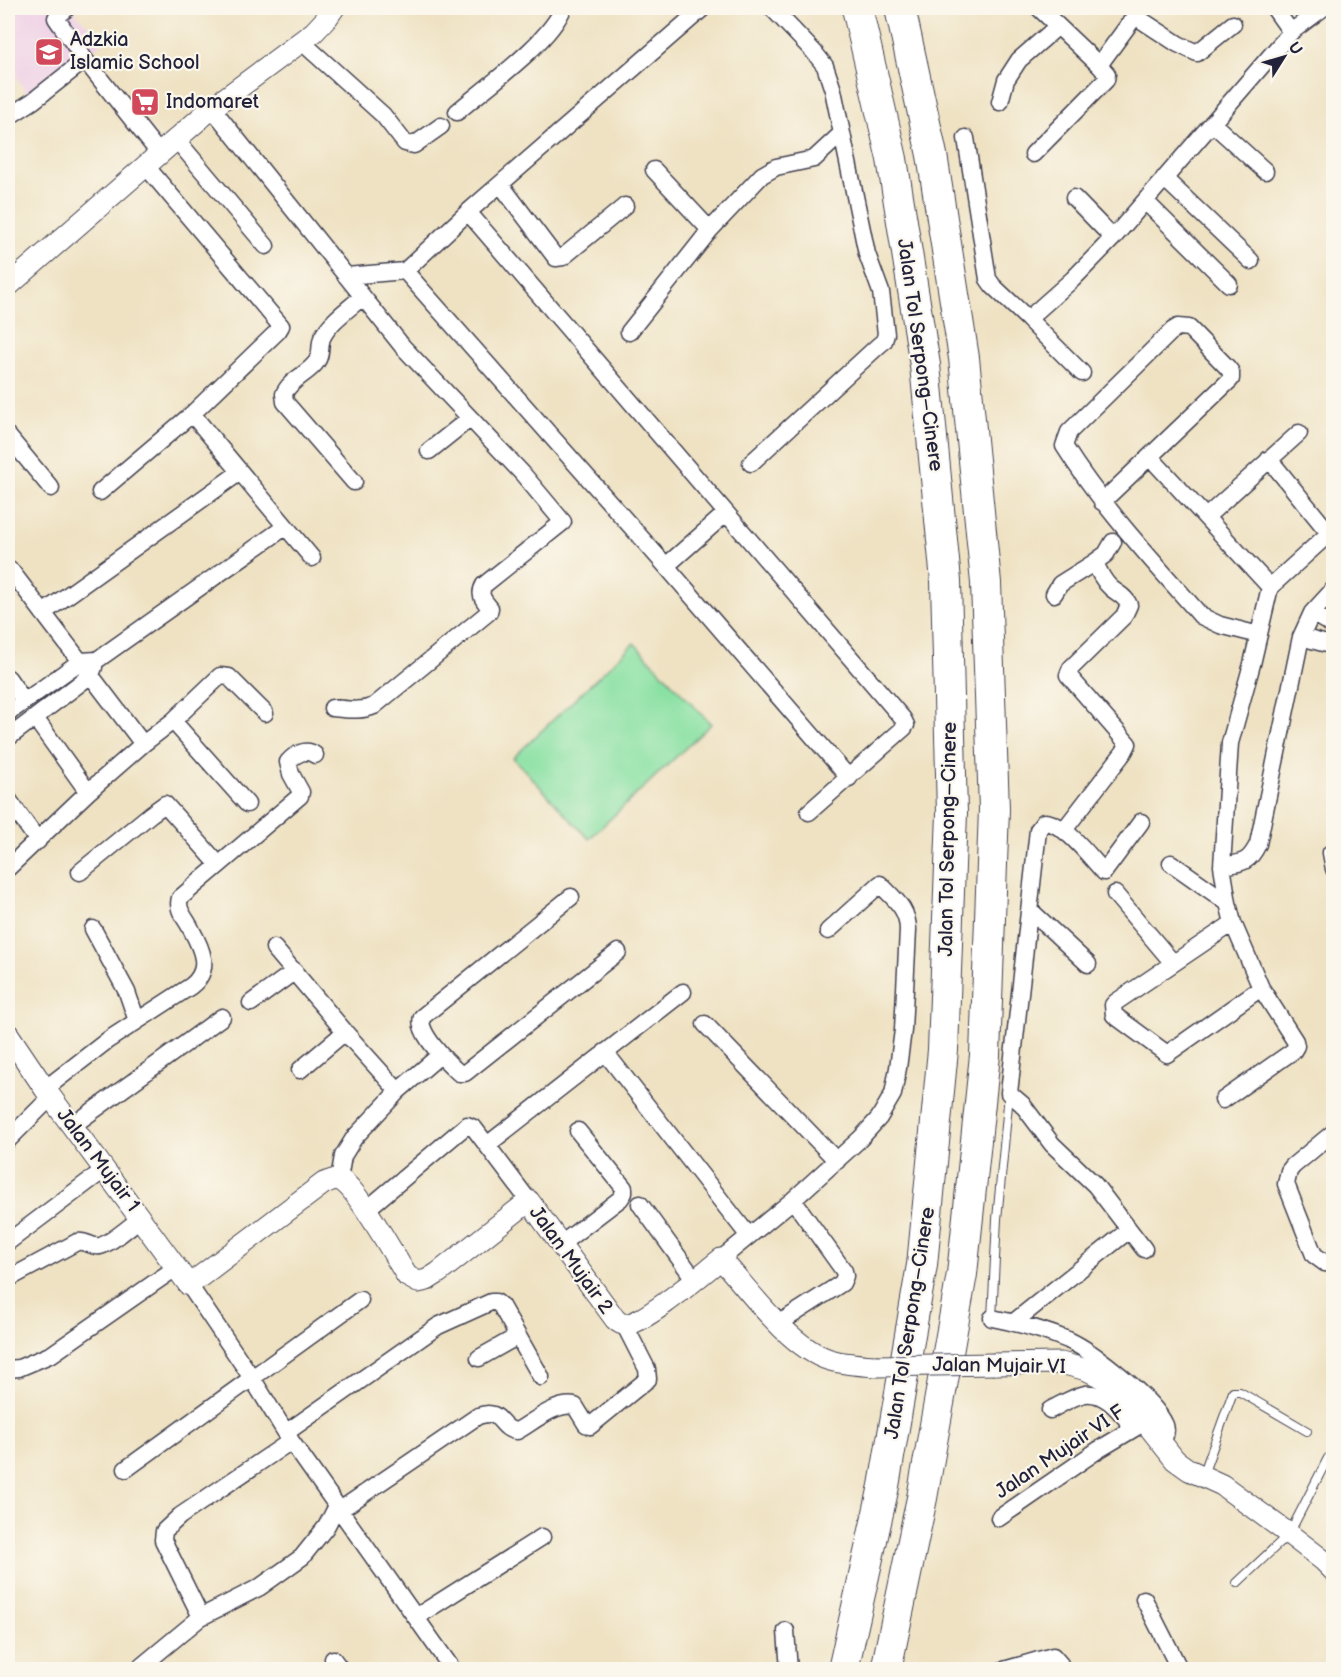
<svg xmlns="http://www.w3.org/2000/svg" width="1341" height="1677" font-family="'Balsamiq Sans',sans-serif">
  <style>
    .built { fill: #efd0e6 }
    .green { fill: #8be1a4; stroke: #568270; stroke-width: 1.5 }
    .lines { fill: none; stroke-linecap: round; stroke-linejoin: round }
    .service-casing { stroke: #413f4f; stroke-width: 10 }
    .minor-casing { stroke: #413f4f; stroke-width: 19 }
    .tertiary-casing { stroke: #413f4f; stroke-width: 23 }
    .motorway-casing { stroke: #413f4f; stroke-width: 32 }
    .service { stroke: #fff; stroke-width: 8 }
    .minor { stroke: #fff; stroke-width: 16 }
    .tertiary { stroke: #fff; stroke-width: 21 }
    .motorway { stroke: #fff; stroke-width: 30 }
    .tertiary-bridge-casing { stroke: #413f4f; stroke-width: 23; stroke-linecap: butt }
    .tertiary-bridge { stroke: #fff; stroke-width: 21 }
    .labels { text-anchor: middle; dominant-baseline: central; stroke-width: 4.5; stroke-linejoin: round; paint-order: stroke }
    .poi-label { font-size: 20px; fill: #22223b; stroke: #fbf7ec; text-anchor: start }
    .street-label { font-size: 20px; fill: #22223b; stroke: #fbf7ec }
  </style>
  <rect width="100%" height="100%" fill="#fbf7ec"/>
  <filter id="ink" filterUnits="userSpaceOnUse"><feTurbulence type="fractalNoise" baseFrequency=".0167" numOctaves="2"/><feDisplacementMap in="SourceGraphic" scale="12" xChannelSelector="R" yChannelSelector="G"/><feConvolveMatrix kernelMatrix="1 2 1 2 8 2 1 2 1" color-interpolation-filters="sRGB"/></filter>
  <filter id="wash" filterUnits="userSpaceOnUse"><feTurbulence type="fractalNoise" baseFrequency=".008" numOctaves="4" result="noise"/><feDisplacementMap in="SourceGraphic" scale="24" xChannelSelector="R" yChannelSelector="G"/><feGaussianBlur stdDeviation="1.35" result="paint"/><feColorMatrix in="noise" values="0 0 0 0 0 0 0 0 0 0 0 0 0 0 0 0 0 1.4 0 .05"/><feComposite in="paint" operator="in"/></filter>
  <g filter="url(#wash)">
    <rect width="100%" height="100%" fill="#efe2c3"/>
    <path class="built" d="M 8,8 L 68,8 L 76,13 L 103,42 L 30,99 L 8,63 Z"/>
    <path class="green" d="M 634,643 L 711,724 L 589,839 L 513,758 Z"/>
  </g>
  <g filter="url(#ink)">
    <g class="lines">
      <g class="service-casing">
        <path id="service" d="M 992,1318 L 997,1219 L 1009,1094
          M 1203,1475 L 1233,1392 L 1240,1392 L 1307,1431
          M 1237,1583 L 1289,1534 L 1328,1458"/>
      </g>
      <g class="minor-casing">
        <path id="minor" d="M 67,8 L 56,18 L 85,60 L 159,153
          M 1039,8 L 1099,65
          M 1274,8 L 1291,32
          M 1135,16 L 1178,44 L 1197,53 L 1233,24
          M 302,42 L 383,115 L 405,143 L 414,145 L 441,126
          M 1000,102 L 1006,80 L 1019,60 L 1058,26
          M 212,108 L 403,347 L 522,473 L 563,522 L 484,585 C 478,595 484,601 490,608 L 489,612 L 374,706 C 360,712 347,709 332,708
          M 457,112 C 486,87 551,41 563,8
          M 8,117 L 33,101 L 85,60
          M 1212,123 L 1265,171
          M 966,138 L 988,279 L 993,286 L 1028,319 L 1073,279 L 1113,238 L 1291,32 L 1323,8
          M 176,139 L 266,246
          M 1033,154 L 1106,80 L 1107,74 L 1099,65 L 1141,8
          M 654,170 L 710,230
          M 1164,178 L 1251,261
          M 501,185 L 556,258 L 563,257 L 625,206
          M 1074,198 L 1113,238
          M 1145,201 L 1229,284
          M 468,212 L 903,719 L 906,725 L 904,728 L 809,812
          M 405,271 L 666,566 L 849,778
          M 405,271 L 468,212 L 703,8
          M 346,276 L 405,271
          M 1028,319 L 1082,373
          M 629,332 L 710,230 L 762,175 L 776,167 L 814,159 L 841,134
          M 192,414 L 312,558
          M 8,436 L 51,488
          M 429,451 L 469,419
          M 1150,457 L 1270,587
          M 1269,459 L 1329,533
          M 751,463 L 878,346 L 884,341 L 886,334 L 881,292 L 867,254 L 833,90 L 825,66 L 814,52 L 772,8
          M 354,482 L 285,402 L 284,394 C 290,379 309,374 317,361 C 322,354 319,346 322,338 C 330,321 349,309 362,297
          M 100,492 L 192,414 L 278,331 L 281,326 L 145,165
          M 1102,502 L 1231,379 L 1231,372 L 1227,367 L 1189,328 L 1178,327 L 1173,330 L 1069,432 L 1064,446 C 1103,508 1153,561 1201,616 L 1220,625 L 1259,635
          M 1206,517 L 1299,433
          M 666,566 L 725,514
          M 8,569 L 12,572 L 143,744
          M 1054,594 L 1060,584 L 1095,562
          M 43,613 L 240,472
          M 1312,613 L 1334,626
          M 1301,637 L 1334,646
          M 8,678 L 24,701
          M 8,713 L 81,661 L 97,660 L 285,527
          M 35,718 L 88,792
          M 173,721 L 247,804
          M 8,738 L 91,675 L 94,667
          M 8,799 L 38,841
          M 1141,822 L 1104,872 C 1090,857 1064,822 1044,822 L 1038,830 L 1009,1093 L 1022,1104 L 1052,1144 L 1095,1185 L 1144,1249
          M 1064,830 L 1124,752 L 1128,744 L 1068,675 L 1071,668 L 1124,616 L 1129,605 C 1125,596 1118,594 1111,588 C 1103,581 1099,572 1095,562 L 1106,554 L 1113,542
          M 1334,851 L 1331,853 L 1334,869
          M 1171,863 L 1228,903
          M 1222,866 C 1242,863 1249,863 1258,844 L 1301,637 L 1312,613 L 1334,589
          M 8,868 L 88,792 L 143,744 L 173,721 L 220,676 L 229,677 L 265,713
          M 80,872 L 151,814 L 165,804 L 219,865
          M 1115,894 L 1173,963
          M 571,897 L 422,1017 C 416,1032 448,1063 459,1073 L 465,1073 L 618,952
          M 1030,910 L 1088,964
          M 1233,923 L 1116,1002 L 1113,1005 L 1114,1015 L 1167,1054 L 1261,988
          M 93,929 L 127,992 L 137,1021
          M 274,948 L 345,1032 L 398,1091
          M 251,1003 L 295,971
          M 705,1024 L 837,1161
          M 605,1052 L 748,1235
          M 300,1070 L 345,1032
          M 45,1089 L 108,1040 L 191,986 C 212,970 202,949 191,929 C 186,918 176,910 180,898 L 300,796 L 301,792 L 291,774 L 288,762 C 295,754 306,748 315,755
          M 1223,1100 L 1293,1051 L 1296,1046 L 1295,1041 L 1261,988 L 1233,923 L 1228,903 L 1222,866 L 1230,743 L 1252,664 L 1270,587 L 1334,529
          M 72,1126 L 222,1017
          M 1334,1132 L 1293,1166 L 1289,1171 L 1286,1184 L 1314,1255 L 1325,1263 L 1334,1264
          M 8,1140 L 51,1097
          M 487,1145 L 683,992
          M 339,1179 L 343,1156 L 354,1138 L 398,1091 L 440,1055
          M 640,1204 L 695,1280
          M 366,1210 L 467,1125 L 474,1128 L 529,1201
          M 8,1242 L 105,1169
          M 561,1244 L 620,1199 L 624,1193 L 624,1188 L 578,1131
          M 721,1259 L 793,1200 L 860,1139 L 879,1118 L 893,1094 L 898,1068 L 903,1030 L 908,930 C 908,908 894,899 880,884 L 828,931
          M 8,1279 L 77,1242 C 86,1240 92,1248 100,1246 C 112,1243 131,1225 141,1218
          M 189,1285 L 252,1378 L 291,1441 L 453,1670
          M 992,1318 C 1018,1323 1043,1330 1068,1340 C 1094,1352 1153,1398 1165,1425 C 1167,1431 1165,1437 1162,1442
          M 1014,1322 L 1129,1230
          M 778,1324 L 842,1283 L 845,1276 L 844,1271 L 793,1200
          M 479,1358 L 518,1336
          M 8,1369 L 19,1368 L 52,1354 L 177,1267
          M 1050,1410 C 1060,1405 1074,1396 1085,1394 C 1107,1391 1122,1415 1134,1428
          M 287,1432 L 438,1326 L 491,1302 L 496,1302 L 501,1306 L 541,1377
          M 126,1469 L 360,1300
          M 340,1510 L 478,1416 C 503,1407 498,1430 517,1431 C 533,1422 556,1402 575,1406 L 586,1424 L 590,1426 L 648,1379 L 647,1369 L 624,1324
          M 999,1518 L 1098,1450 L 1145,1422
          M 1144,1599 L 1180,1670
          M 201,1617 L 163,1540 L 164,1531 L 180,1516 L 291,1441
          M 416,1617 L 542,1537
          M 786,1631 L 789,1670
          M 333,1659 L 341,1670
          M 137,1670 L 201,1617 L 260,1587 L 302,1557 L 326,1527 L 337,1506
          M 1004,1670 L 1053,1656 L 1060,1664 L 1061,1670"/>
      </g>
      <g class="tertiary-casing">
        <path id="tertiary" d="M 8,286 L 212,108 L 314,32 L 327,18 L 334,8
          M 8,1034 L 45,1089 L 189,1285 L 324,1183 C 330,1181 336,1177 342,1181 C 358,1190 395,1257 407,1276 L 418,1282 L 427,1280 L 438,1273 L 529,1201 L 615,1319 C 619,1323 622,1325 628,1324 C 648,1321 703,1273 721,1259 C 748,1289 790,1348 830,1360 C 844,1364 861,1365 876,1366
          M 994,1364 L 1061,1363 L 1087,1370 L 1103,1378 L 1124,1395 L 1175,1460 L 1189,1470 L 1222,1485 L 1289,1534 L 1324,1561 L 1334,1571"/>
      </g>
      <g class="motorway-casing">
        <path id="motorway" d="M 843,1670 L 884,1486 L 922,1265 L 943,1050 L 952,813 L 946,581 L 925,365 L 892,159 L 857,8
          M 886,1670 L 922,1498 L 962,1274 L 985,1055 L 994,809 L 986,583 L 964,358 L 932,155 L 900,8"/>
      </g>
      <use href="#service" class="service"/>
      <use href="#minor" class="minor"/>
      <use href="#tertiary" class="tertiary"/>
      <use href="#motorway" class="motorway"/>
      <g class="tertiary-bridge-casing">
        <path id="tertiary-bridge" d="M 876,1366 L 994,1364"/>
      </g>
      <use href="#tertiary-bridge" class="tertiary-bridge"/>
    </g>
  </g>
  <defs>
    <g id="school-square" transform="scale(1.5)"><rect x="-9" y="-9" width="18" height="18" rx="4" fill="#d1495b" stroke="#fbf7ec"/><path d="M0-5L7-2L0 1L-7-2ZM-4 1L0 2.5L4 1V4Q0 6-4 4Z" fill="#fff"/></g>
    <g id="supermarket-square" transform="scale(1.5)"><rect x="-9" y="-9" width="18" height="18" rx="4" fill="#d1495b" stroke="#fbf7ec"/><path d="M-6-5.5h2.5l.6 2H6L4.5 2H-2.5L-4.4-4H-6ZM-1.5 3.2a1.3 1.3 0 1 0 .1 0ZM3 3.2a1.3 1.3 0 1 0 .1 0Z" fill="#fff"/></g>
  </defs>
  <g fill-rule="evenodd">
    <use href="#school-square" x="49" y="52"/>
    <use href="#supermarket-square" x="145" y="102"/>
  </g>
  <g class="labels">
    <g class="poi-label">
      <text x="70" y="40">Adzkia<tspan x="70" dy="23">Islamic School</tspan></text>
      <text x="166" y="102">Indomaret</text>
    </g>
    <g class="street-label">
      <text transform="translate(920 355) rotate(82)">Jalan Tol Serpong–Cinere</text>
      <text transform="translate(948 839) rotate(-89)">Jalan Tol Serpong–Cinere</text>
      <text transform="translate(98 1160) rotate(53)">Jalan Mujair 1</text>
      <text transform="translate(571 1260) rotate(54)">Jalan Mujair 2</text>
      <text transform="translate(910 1323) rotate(-81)">Jalan Tol Serpong–Cinere</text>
      <text transform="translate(999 1366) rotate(1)">Jalan Mujair VI</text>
      <text transform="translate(1060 1452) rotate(-34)">Jalan Mujair VI F</text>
    </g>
  </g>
  <rect width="1341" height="1677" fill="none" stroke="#fbf7ec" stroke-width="30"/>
  <g transform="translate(1284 57) rotate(53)" stroke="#fbf7ec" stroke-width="4.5" paint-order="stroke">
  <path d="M0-4.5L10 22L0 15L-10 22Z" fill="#22223b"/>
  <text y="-9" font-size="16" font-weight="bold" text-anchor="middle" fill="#22223b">U</text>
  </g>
</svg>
